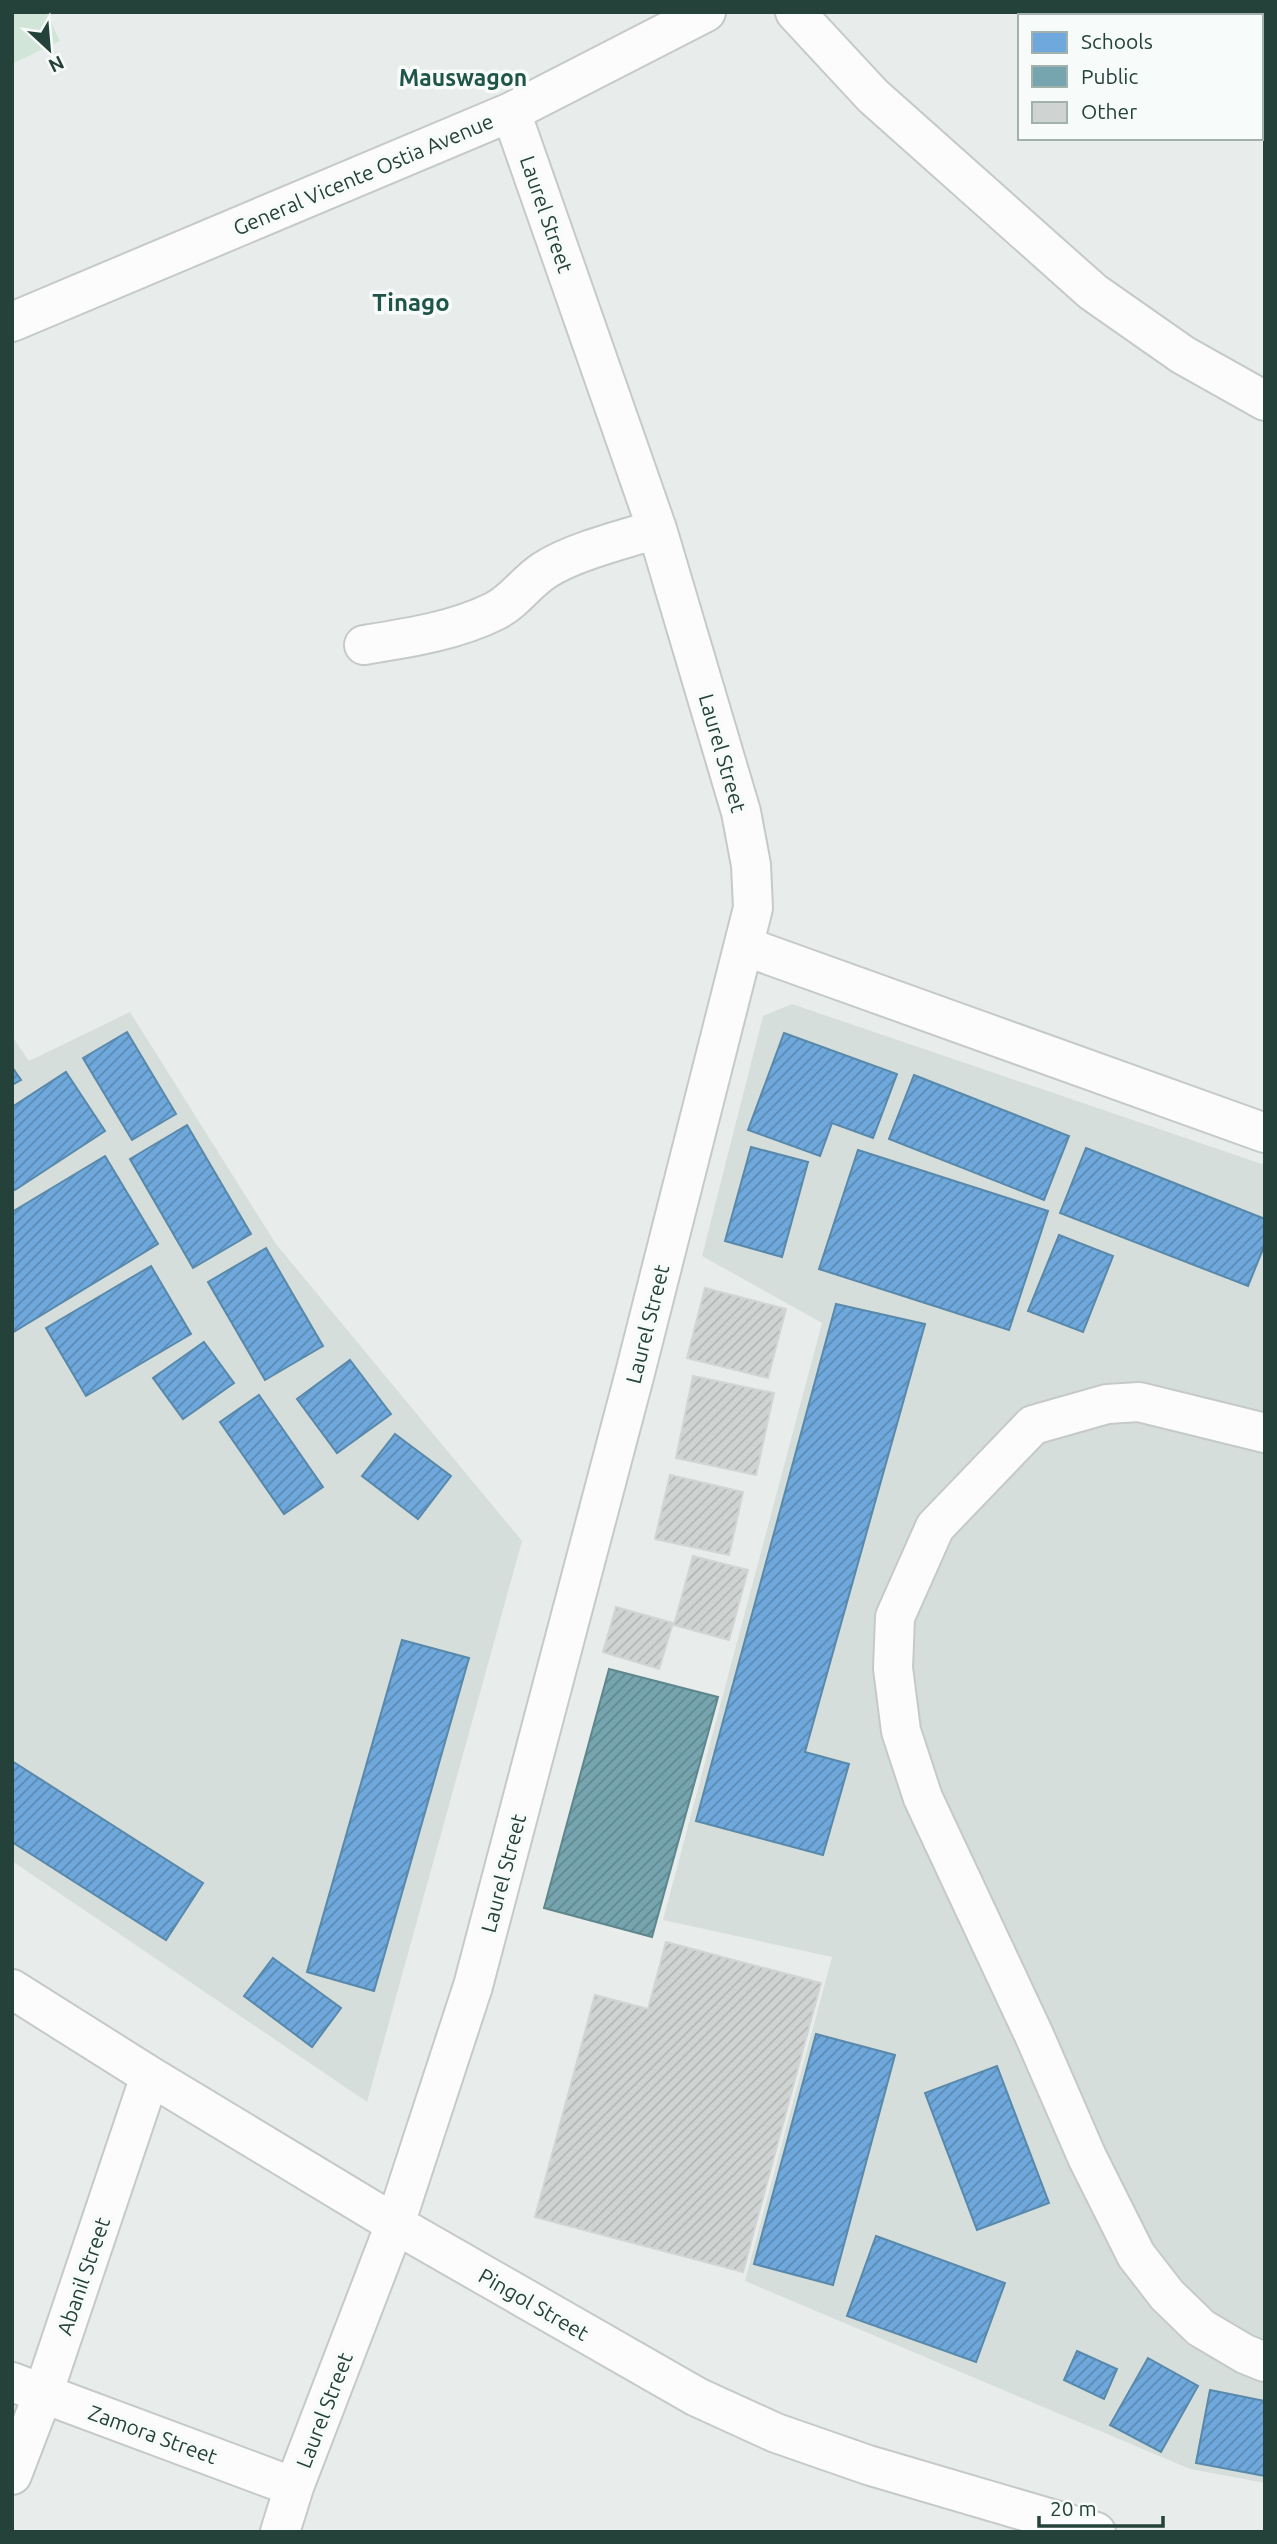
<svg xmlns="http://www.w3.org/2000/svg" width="1277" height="2544" font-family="Ubuntu,sans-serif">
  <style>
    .built { fill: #d6dedb }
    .green { fill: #d1e6d8 }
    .schools { fill: url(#schools-hatch); stroke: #5889ab; stroke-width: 2 }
    .public { fill: url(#public-hatch); stroke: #5d878c; stroke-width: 2 }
    .building { fill: url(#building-hatch); stroke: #d1d6d4; stroke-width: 2 }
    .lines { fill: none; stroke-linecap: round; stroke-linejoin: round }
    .minor-casing { stroke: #c5cac8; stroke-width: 42 }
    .minor { stroke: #fcfcfc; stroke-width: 38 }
    .labels { text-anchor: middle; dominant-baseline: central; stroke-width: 7; stroke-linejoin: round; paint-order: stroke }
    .street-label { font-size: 21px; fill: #24423a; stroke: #f7fbf9 }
    .neighbourhood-label { font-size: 23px; font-weight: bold; fill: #1f5548; stroke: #f7fbf9 }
    .quarter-label { font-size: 24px; font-weight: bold; fill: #1f5548; stroke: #f7fbf9 }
  </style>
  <defs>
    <pattern id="schools-hatch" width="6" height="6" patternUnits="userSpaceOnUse" patternTransform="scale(1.75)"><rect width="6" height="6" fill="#6fa8dc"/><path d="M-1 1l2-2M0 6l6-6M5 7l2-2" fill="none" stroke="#5b8ab3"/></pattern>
    <pattern id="public-hatch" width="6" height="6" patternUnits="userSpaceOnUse" patternTransform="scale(1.75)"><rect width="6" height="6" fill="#76a5af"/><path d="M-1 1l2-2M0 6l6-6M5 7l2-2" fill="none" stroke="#61888f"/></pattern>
    <pattern id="building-hatch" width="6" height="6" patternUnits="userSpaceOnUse" patternTransform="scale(1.75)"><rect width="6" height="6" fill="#cfd4d2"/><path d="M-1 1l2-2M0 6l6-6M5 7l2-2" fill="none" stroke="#b2b7b5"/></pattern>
  </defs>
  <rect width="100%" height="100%" fill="#e8edeb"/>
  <path class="built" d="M 792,1004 L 1265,1165 L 1265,2483 L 1190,2469 L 745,2281 L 832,1957 L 663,1920 L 822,1323 L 702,1256 L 763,1016 Z
    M 130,1012 L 276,1244 L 522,1541 L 367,2102 L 12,1861 L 12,1036 L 29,1061 Z"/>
  <path class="green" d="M 12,12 L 46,12 L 60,41 L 12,64 Z"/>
  <path class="schools" d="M 127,1032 L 176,1114 L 132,1140 L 83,1058 Z
    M 784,1033 L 897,1074 L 873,1138 L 832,1123 L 820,1156 L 748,1130 Z
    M 12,1067 L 21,1080 L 12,1085 Z
    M 66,1072 L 105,1131 L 15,1190 L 12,1186 L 12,1107 Z
    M 914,1075 L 1069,1136 L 1044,1200 L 889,1139 Z
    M 187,1125 L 251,1234 L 193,1268 L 130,1159 Z
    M 751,1147 L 808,1162 L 782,1257 L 725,1241 Z
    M 1086,1148 L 1265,1219 L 1265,1244 L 1248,1286 L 1060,1213 Z
    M 858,1150 L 1048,1211 L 1009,1330 L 819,1269 Z
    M 105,1156 L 158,1244 L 12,1333 L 12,1212 Z
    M 1059,1235 L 1113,1256 L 1083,1332 L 1028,1311 Z
    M 266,1248 L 323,1346 L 265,1380 L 208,1282 Z
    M 151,1266 L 191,1334 L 86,1396 L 46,1328 Z
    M 836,1304 L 925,1324 L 805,1752 L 849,1764 L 823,1855 L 696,1821 Z
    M 204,1342 L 234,1383 L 183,1419 L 153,1378 Z
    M 350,1360 L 391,1414 L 337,1453 L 297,1399 Z
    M 259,1395 L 323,1487 L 284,1514 L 220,1422 Z
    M 395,1434 L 451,1476 L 418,1519 L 362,1476 Z
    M 402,1640 L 469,1658 L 374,1991 L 307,1972 Z
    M 12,1761 L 203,1883 L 166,1940 L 12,1842 Z
    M 273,1958 L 341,2008 L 312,2047 L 244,1996 Z
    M 816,2034 L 895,2055 L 833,2285 L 754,2264 Z
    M 997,2066 L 1049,2203 L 977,2230 L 925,2093 Z
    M 876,2236 L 1005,2283 L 976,2362 L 847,2316 Z
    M 1077,2351 L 1117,2369 L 1104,2399 L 1064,2380 Z
    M 1148,2358 L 1198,2386 L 1161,2452 L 1110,2425 Z
    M 1210,2390 L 1265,2401 L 1265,2476 L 1196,2463 Z"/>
  <path class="public" d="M 609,1669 L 718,1697 L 652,1937 L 544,1908 Z"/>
  <path class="building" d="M 705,1288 L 786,1309 L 768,1378 L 687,1358 Z
    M 693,1376 L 774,1393 L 756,1475 L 676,1458 Z
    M 670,1475 L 743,1492 L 729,1555 L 655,1539 Z
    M 693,1556 L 748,1570 L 729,1640 L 674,1625 Z
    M 616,1607 L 673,1623 L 659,1669 L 603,1652 Z
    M 666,1942 L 821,1983 L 743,2272 L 535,2217 L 595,1995 L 648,2009 Z"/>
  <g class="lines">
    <g class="minor-casing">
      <path id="minor" d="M 795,12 L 873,96 L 1093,292 L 1183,355 L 1265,401
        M 1167,12 L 1178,16
        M 1261,57 L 1265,58
        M 12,322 L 511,112 L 706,12
        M 364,645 C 408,638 455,631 495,611 C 515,601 527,581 545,570 C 572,552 625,539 657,529
        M 744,946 L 1265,1133
        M 1265,1433 L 1139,1402 L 1107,1404 L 1033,1425 L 935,1527 L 895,1617 L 893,1668 L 901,1731 L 923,1798 L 1034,2035 L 1087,2157 L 1136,2255 L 1167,2295 L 1201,2328 L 1245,2354 L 1265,2362
        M 12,1989 L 150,2076 L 395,2224 L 697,2397 L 776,2433 L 868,2465 L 1096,2532
        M 12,2382 L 294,2487
        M 12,2475 L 43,2394 L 150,2076
        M 280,2532 L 294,2487 L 395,2224 L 473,1986 L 635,1373 L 753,908 L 751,865 L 741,812 L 657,529 L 511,112"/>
    </g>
    <use href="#minor" class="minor"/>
  </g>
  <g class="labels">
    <g class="street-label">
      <text transform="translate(363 174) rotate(-23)">General Vicente Ostia Avenue</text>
      <text transform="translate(547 214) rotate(71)">Laurel Street</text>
      <text transform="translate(723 753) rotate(74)">Laurel Street</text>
      <text transform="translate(647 1324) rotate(-76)">Laurel Street</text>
      <text transform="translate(503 1873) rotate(-75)">Laurel Street</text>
      <text transform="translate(83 2276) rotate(-71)">Abanil Street</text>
      <text transform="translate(534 2304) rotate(30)">Pingol Street</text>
      <text transform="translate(324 2410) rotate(-69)">Laurel Street</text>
      <text transform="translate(153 2434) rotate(20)">Zamora Street</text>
    </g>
    <g class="neighbourhood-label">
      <text x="463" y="77">Mauswagon</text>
    </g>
    <g class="quarter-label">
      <text x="411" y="302">Tinago</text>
    </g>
  </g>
  <rect width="1277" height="2544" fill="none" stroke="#24423a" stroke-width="28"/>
  <rect x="1018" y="14" width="245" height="126" fill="#f7fbf9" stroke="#a3b1ad" stroke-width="2"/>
  <rect x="1032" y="32" width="35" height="21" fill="#6fa8dc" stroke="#a3b1ad" stroke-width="2"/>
  <text x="1081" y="49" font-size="21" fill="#24423a">Schools</text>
  <rect x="1032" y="66" width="35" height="21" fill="#76a5af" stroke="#a3b1ad" stroke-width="2"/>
  <text x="1081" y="84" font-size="21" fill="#24423a">Public</text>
  <rect x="1032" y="102" width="35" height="21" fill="#cfd4d2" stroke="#a3b1ad" stroke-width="2"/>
  <text x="1081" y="119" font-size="21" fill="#24423a">Other</text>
  <g transform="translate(49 49) rotate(154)" stroke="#f7fbf9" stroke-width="5" paint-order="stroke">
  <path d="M0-5L12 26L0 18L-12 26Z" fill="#24423a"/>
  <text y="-10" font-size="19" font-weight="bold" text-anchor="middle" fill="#24423a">N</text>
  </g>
  <path d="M1039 2516v10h124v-10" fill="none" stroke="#24423a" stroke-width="3.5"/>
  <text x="1050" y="2516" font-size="21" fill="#24423a" stroke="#f7fbf9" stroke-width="5" paint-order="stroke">20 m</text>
</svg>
